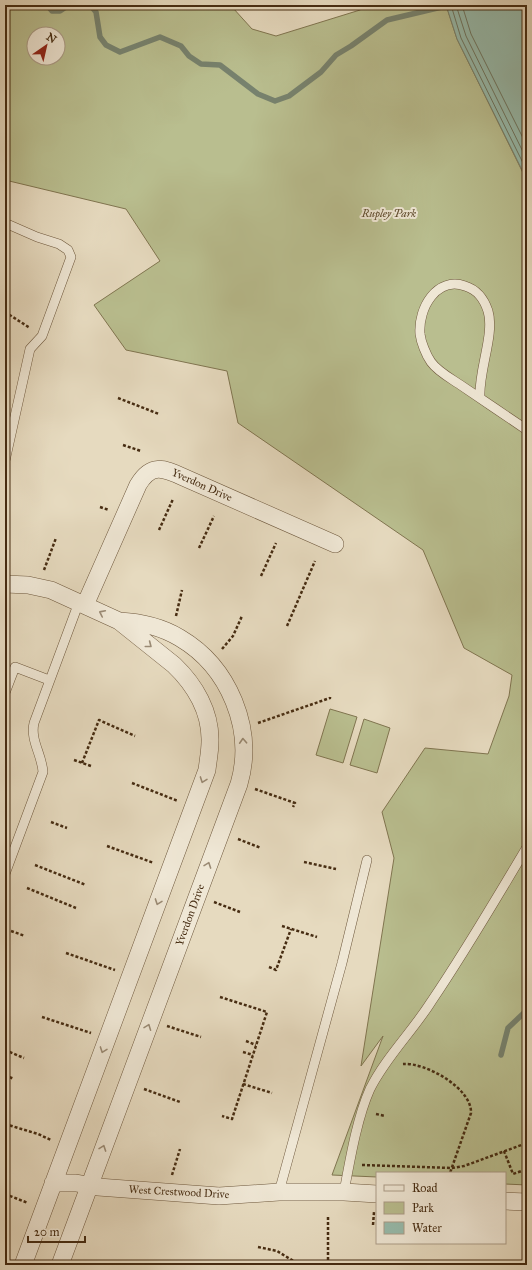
<svg xmlns="http://www.w3.org/2000/svg" width="532" height="1270" font-family="'IM FELL Great Primer',serif">
  <style>
    .green { fill: #b9be8f; stroke: #807550; fill-rule: evenodd }
    .water { fill: #97bbac; stroke: #77826e }
    .lines { fill: none; stroke-linecap: round; stroke-linejoin: round }
    .shore { stroke: #6e745f; stroke-width: 1 }
    .stream { stroke: #77826e; stroke-width: 5.5 }
    .service-casing { stroke: #6e583d; stroke-width: 10 }
    .minor-casing { stroke: #6e583d; stroke-width: 18 }
    .path { stroke: #462c12; stroke-width: 2.5; stroke-dasharray: 3 2; stroke-linecap: butt }
    .service { stroke: #efe7d5; stroke-width: 9 }
    .minor { stroke: #efe7d5; stroke-width: 17 }
    .oneway { stroke: #9a8a74 }
    .labels { text-anchor: middle; dominant-baseline: central; stroke-width: 4; stroke-linejoin: round; paint-order: stroke }
    .park-label { font-size: 11px; font-style: italic; fill: #5d492b; stroke: #efe7d5 }
    .street-label { font-size: 11px; fill: #462c12; stroke: #efe7d5 }
  </style>
  <rect width="100%" height="100%" fill="#e6dabf"/>
  <filter id="stains"><feTurbulence type="fractalNoise" baseFrequency=".005" numOctaves="4"/><feColorMatrix values="0 0 0 0 .2 0 0 0 0 .09 0 0 0 0 .02 0 0 0 .5 -.17"/></filter>
  <radialGradient id="worn" r=".72"><stop offset=".6" stop-color="#630" stop-opacity="0"/><stop offset="1" stop-color="#630" stop-opacity=".3"/></radialGradient>
  <path class="green" d="M 5,5 L 231,5 L 233,8 L 252,29 L 276,36 L 360,10 L 367,5 L 446,5 L 457,39 L 527,181 L 527,1185 L 505,1184 L 505,1173 L 377,1173 L 377,1177 L 332,1175 L 383,1036 L 361,1066 L 394,858 L 382,812 L 425,748 L 488,754 L 509,696 L 512,675 L 464,648 L 423,550 L 238,423 L 227,371 L 126,350 L 94,305 L 160,261 L 126,209 L 5,180 ZM 34,34 L 58,34 L 58,58 L 34,58 Z
    M 330,709 L 357,717 L 343,763 L 316,755 Z
    M 364,719 L 390,728 L 377,773 L 350,765 Z"/>
  <path class="water" d="M 446,5 L 527,5 L 527,180 L 457,39 Z"/>
  <g class="lines">
    <path class="shore" d="M 451,5 L 461,38 L 527,171
      M 456,5 L 466,36 L 527,160
      M 462,5 L 471,34 L 527,146"/>
    <path class="stream" d="M 47,5 L 52,11 L 60,11 L 69,5
      M 90,5 L 96,12 L 100,37 L 106,45 L 120,52 L 160,37 L 181,46 L 189,56 L 201,64 L 220,65 L 258,94 L 275,101 L 289,96 L 321,72 L 336,55 L 351,46 L 387,20 L 450,5
      M 501,1055 L 508,1028 L 527,1010"/>
    <g class="service-casing">
      <path id="service" d="M 5,223 L 37,237 L 59,244 L 68,250 L 71,257 L 42,336 L 30,349 L 5,461
        M 480,398 C 478,372 495,334 488,311 C 484,299 478,290 465,286 C 437,276 418,308 420,334 C 421,342 426,355 431,362 C 438,372 452,379 462,386 C 484,401 505,415 527,430
        M 5,693 L 15,667 L 49,680
        M 5,874 L 43,772 C 42,755 30,740 34,723 L 79,602
        M 279,1192 L 342,963 L 367,860
        M 344,1192 C 350,1160 357,1118 370,1089 C 386,1057 412,1032 431,1002 C 465,952 496,899 527,847"/>
    </g>
    <g class="minor-casing">
      <path id="minor" d="M 5,584 L 28,585 L 51,590 L 119,621 L 174,665 C 195,685 211,712 210,742 C 210,751 208,761 207,770 L 23,1265
        M 85,605 L 138,485 C 151,463 163,468 183,477 L 335,544
        M 53,1183 L 76,1183 L 98,1187 L 219,1196 L 279,1192 L 344,1192 L 377,1194
        M 505,1201 L 527,1202
        M 60,1265 L 239,784 C 255,729 229,667 180,638 C 162,627 140,622 119,621"/>
    </g>
    <path class="path" d="M 5,312 L 30,328
      M 118,398 L 159,414
      M 123,445 L 141,451
      M 100,507 L 109,510
      M 159,530 L 173,499
      M 199,548 L 214,516
      M 44,570 L 56,538
      M 261,576 L 276,543
      M 176,616 L 182,590
      M 287,626 L 315,561
      M 222,649 L 233,636 L 242,616
      M 258,723 L 330,698 L 330,697
      M 74,760 L 91,766
      M 82,763 L 99,720 L 135,736
      M 132,783 L 178,801
      M 255,789 L 295,803 L 293,807
      M 51,822 L 67,828
      M 238,839 L 261,848
      M 107,846 L 154,863
      M 304,862 L 336,869
      M 35,865 L 86,885
      M 27,888 L 76,908
      M 214,902 L 240,912
      M 282,926 L 317,937
      M 11,931 L 25,936
      M 66,953 L 115,970
      M 269,967 L 276,970 L 291,929
      M 220,997 L 267,1012 L 232,1119 L 222,1116
      M 42,1017 L 91,1033
      M 167,1026 L 201,1037
      M 246,1041 L 256,1045
      M 5,1050 L 24,1058
      M 243,1052 L 253,1055
      M 403,1064 C 425,1062 472,1088 471,1113 L 450,1173
      M 5,1075 L 14,1079
      M 243,1084 L 272,1093
      M 144,1089 L 180,1102
      M 376,1114 L 385,1116
      M 5,1124 L 38,1134 L 51,1140
      M 504,1151 L 513,1174 L 527,1169
      M 362,1165 L 452,1168 L 464,1166 L 527,1143
      M 172,1175 L 180,1149
      M 5,1194 L 28,1203
      M 373,1225 L 374,1212
      M 258,1247 L 277,1251 L 300,1265
      M 328,1265 L 328,1216"/>
    <use href="#service" class="service"/>
    <use href="#minor" class="minor"/>
  </g>
  <defs><path id="oneway-chevron" d="M-2-3.5L2.5 0L-2 3.5" fill="none" stroke-width="1.6" stroke-linecap="round" stroke-linejoin="round"/></defs>
  <g class="oneway">
    <use href="#oneway-chevron" transform="translate(102 613) rotate(-154)"/>
    <use href="#oneway-chevron" transform="translate(149 645) rotate(38)"/>
    <use href="#oneway-chevron" transform="translate(243 741) rotate(-93)"/>
    <use href="#oneway-chevron" transform="translate(203 780) rotate(110)"/>
    <use href="#oneway-chevron" transform="translate(208 865) rotate(-70)"/>
    <use href="#oneway-chevron" transform="translate(158 902) rotate(110)"/>
    <use href="#oneway-chevron" transform="translate(148 1027) rotate(-69)"/>
    <use href="#oneway-chevron" transform="translate(103 1050) rotate(110)"/>
    <use href="#oneway-chevron" transform="translate(103 1148) rotate(-70)"/>
  </g>
  <g class="labels">
    <g class="park-label">
      <text x="389" y="213">Rupley Park</text>
    </g>
    <g class="street-label">
      <text transform="translate(202 485) rotate(24)">Yverdon Drive</text>
      <text transform="translate(190 915) rotate(-70)">Yverdon Drive</text>
      <text transform="translate(179 1192) rotate(3)">West Crestwood Drive</text>
    </g>
  </g>
  <rect width="532" height="1270" fill="none" stroke="#e6dabf" stroke-width="20"/>
  <rect x="6" y="6" width="520" height="1258" fill="none" stroke="#462c12" stroke-width="2"/>
  <rect x="10" y="10" width="512" height="1250" fill="none" stroke="#462c12"/>
  <rect x="376" y="1172" width="130" height="72" fill="#efe7d5" stroke="#ab9c87"/>
  <rect x="384" y="1185" width="20" height="6" fill="#efe7d5" stroke="#ab9c87"/>
  <text x="412" y="1192" font-size="12" fill="#462c12">Road</text>
  <rect x="384" y="1202" width="20" height="12" fill="#b9be8f" stroke="#ab9c87"/>
  <text x="412" y="1212" font-size="12" fill="#462c12">Park</text>
  <rect x="384" y="1222" width="20" height="12" fill="#97bbac" stroke="#ab9c87"/>
  <text x="412" y="1232" font-size="12" fill="#462c12">Water</text>
  <g transform="translate(46 46) rotate(34)"><circle r="19" fill="#efe7d5" stroke="#ab9c87"/>
  <path d="M0-3L7 15L0 10L-7 15Z" fill="#8f2418"/>
  <text y="-6" font-size="11" font-weight="bold" text-anchor="middle" fill="#462c12">N</text>
  </g>
  <path d="M28 1236v6h57v-6" fill="none" stroke="#462c12" stroke-width="2"/>
  <text x="34" y="1236" font-size="12" fill="#462c12" stroke="#efe7d5" stroke-width="3" paint-order="stroke">20 m</text>
  <rect width="100%" height="100%" filter="url(#stains)"/>
  <rect width="100%" height="100%" fill="url(#worn)"/>
</svg>
